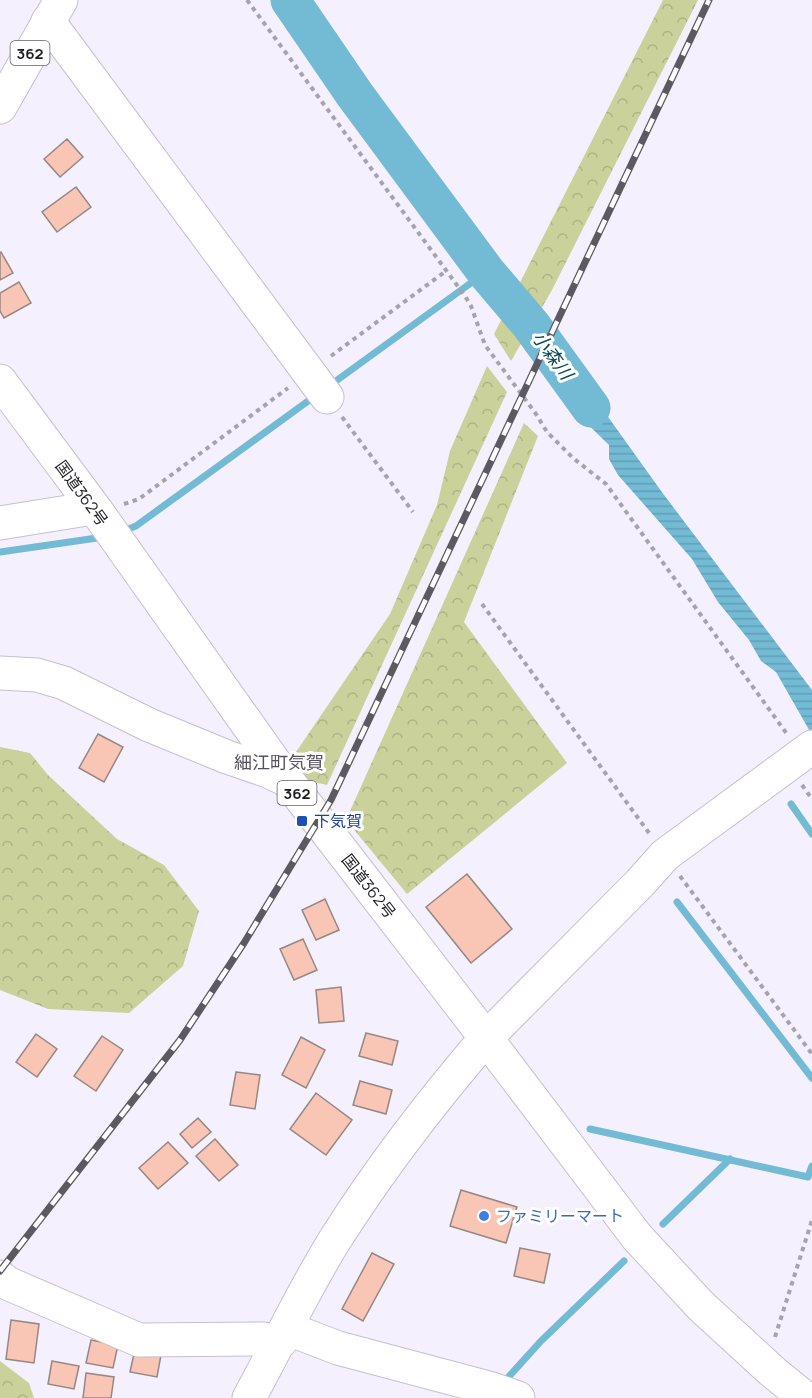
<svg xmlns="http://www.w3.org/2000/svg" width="812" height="1398" font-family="Manrope,'Noto Sans JP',sans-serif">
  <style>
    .forest { fill: url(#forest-crowns) }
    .water { fill: url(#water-rules) }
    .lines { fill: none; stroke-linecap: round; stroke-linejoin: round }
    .stream { stroke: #73bad4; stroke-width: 7 }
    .river { stroke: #73bad4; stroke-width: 39 }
    .building { fill: #f9c5b4; stroke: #958783; stroke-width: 1.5 }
    .minor-casing { stroke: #c5c0cd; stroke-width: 35 }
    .highway-casing { stroke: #c5c0cd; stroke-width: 35 }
    .path { stroke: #a7a3ad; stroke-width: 4; stroke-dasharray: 4.5 4.5; stroke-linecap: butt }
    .minor { stroke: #fff; stroke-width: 33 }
    .highway { stroke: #fff; stroke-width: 33 }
    .rail-casing { stroke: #5c5961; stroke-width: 7 }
    .rail { stroke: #fff; stroke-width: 4.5; stroke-dasharray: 14; stroke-linecap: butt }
    .transit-dot { fill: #1a4fb4; stroke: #fff; stroke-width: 2 }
    .shop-dot { fill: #3f7fe0; stroke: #fff; stroke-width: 2 }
    .labels { text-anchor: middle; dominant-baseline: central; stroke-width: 6; stroke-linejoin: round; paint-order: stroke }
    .shield { fill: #fff; stroke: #626064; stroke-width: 1.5 }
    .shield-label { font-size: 15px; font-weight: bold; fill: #1e1c21 }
    .street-label { font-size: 16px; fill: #1e1c21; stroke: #fff }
    .transit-label { font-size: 16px; fill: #164399; stroke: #fff; text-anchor: start }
    .shop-label { font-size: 16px; fill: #366cbe; stroke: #fff; text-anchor: start }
    .water-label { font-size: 18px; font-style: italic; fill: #054658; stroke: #fff }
    .neighbourhood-label { font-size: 18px; fill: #56515c; stroke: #fff }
  </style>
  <defs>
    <pattern id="forest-crowns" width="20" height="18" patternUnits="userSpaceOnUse" patternTransform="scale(1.5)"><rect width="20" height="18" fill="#cbd19b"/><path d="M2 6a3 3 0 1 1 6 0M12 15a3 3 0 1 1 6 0" fill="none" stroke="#aeb385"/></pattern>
    <pattern id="water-rules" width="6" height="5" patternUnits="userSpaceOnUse" patternTransform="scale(1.5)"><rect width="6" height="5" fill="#73bad4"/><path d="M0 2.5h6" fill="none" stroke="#639fb6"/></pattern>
  </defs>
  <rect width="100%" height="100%" fill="#f5f0fd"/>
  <path class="forest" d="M 663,0 L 698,0 L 552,290 L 511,361 L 494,334 Z
    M 487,366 L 507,392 L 327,785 L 306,780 L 296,752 L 390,614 L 437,505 L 450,451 Z
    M 524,423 L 538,436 L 464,622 L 567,763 L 407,894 L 346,820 Z
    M 0,747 L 30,753 L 48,775 L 117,839 L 164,865 L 199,911 L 183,966 L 129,1013 L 48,1009 L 0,990 Z
    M 0,1361 L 29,1383 L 34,1398 L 0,1398 Z"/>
  <path class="water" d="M 552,364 L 573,368 L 664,495 L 812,690 L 812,735 L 776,672 L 761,661 L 749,640 L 718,602 L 692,559 L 618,475 L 609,459 L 609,445 L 569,406 L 560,387 Z"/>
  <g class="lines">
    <path class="stream" d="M 329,386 L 486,272
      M 121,532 L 136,526 L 315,396
      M 0,552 L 104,537
      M 791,804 L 812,834
      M 677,902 L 812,1078
      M 590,1129 L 808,1177 L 812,1166
      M 663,1224 L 730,1159
      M 503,1383 L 541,1341 L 624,1261"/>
    <path class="river" d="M 290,0 L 355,95 L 486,272 L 531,325 L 591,408"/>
  </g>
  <path class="building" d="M 67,139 L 83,157 L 60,177 L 44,159 Z
    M 76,187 L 91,207 L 57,232 L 42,212 Z
    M 1,252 L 13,273 L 0,280 L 0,253 Z
    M 19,282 L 31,303 L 4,318 L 0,311 L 0,293 Z
    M 98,734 L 123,747 L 104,782 L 79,768 Z
    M 467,874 L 512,929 L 471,963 L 426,907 Z
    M 325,899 L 339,930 L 316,940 L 302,910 Z
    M 303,939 L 317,970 L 294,980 L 280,949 Z
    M 341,987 L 344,1021 L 319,1023 L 316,990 Z
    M 366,1033 L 398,1041 L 392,1065 L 359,1056 Z
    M 36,1034 L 57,1049 L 37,1077 L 16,1062 Z
    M 102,1036 L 123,1050 L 96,1091 L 74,1076 Z
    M 301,1037 L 325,1050 L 306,1088 L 282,1075 Z
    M 236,1072 L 260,1075 L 255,1109 L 230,1105 Z
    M 360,1081 L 392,1090 L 386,1114 L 353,1105 Z
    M 316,1093 L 352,1120 L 326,1155 L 290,1129 Z
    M 198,1118 L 211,1132 L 192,1148 L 180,1134 Z
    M 215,1139 L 238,1165 L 219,1181 L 196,1156 Z
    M 168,1142 L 188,1163 L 158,1189 L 139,1168 Z
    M 461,1190 L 517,1207 L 506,1243 L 450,1226 Z
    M 520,1248 L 550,1254 L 544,1283 L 514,1276 Z
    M 372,1253 L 394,1264 L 363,1321 L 342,1309 Z
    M 11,1320 L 39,1324 L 34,1363 L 6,1359 Z
    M 91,1340 L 118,1345 L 113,1368 L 86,1363 Z
    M 135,1349 L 161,1355 L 157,1377 L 130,1372 Z
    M 52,1361 L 79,1366 L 74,1389 L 48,1384 Z
    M 86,1373 L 114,1377 L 111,1398 L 83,1398 Z"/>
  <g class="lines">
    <g class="minor-casing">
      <path id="minor" d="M 48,21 L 327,397
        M 0,523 L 93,508
        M 0,673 L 37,675 L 64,683 L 149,725 L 227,757 L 268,771 L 287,780
        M 0,1277 L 7,1283 L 139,1340 L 262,1339 L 281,1341
        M 286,1328 L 338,1348 L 492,1389 L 518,1398
        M 805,1398 L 773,1372 L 701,1306 L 637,1237 L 486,1038 L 640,883 L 665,855 L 812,747"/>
    </g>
    <g class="highway-casing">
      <path id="highway" d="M 0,107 L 61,0
        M 0,381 L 98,513 L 287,780 L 486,1038 C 432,1101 381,1167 336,1238 C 304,1289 278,1345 249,1398"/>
    </g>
    <path class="path" d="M 247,0 L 465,296 L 471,306 L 485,345 L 536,414 L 547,432 L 573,458 L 606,484 L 787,734
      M 331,356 L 446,271
      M 342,417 L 413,512
      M 124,504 L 139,499 L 288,388
      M 482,604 L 649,833
      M 802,785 L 812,799
      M 680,876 L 812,1054
      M 775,1337 L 812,1220"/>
    <use href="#minor" class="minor"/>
    <use href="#highway" class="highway"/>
    <g class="rail-casing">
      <path id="rail" d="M 0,1271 L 180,1040 L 244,943 L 331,800 L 709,0"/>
    </g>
    <use href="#rail" class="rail"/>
  </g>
  <rect class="transit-dot" x="296" y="815" width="12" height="12" rx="3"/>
  <circle class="shop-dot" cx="484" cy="1216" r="6"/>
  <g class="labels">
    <g class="shield">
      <rect x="10.5" y="41" width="39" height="24" rx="4.5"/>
      <rect x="277.5" y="781" width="39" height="24" rx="4.5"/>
    </g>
    <g class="shield-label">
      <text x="30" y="53">362</text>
      <text x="297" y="793">362</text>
    </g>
    <g class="street-label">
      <text transform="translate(82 493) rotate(54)">国道362号</text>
      <text transform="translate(369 886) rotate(52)">国道362号</text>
    </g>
    <g class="transit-label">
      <text x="314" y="821">下気賀</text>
    </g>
    <g class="shop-label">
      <text x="496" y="1216">ファミリーマート</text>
    </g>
    <g class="water-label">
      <text transform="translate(553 355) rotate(54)">小森川</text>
    </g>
    <g class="neighbourhood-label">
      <text x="279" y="762">細江町気賀</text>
    </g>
  </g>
</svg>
